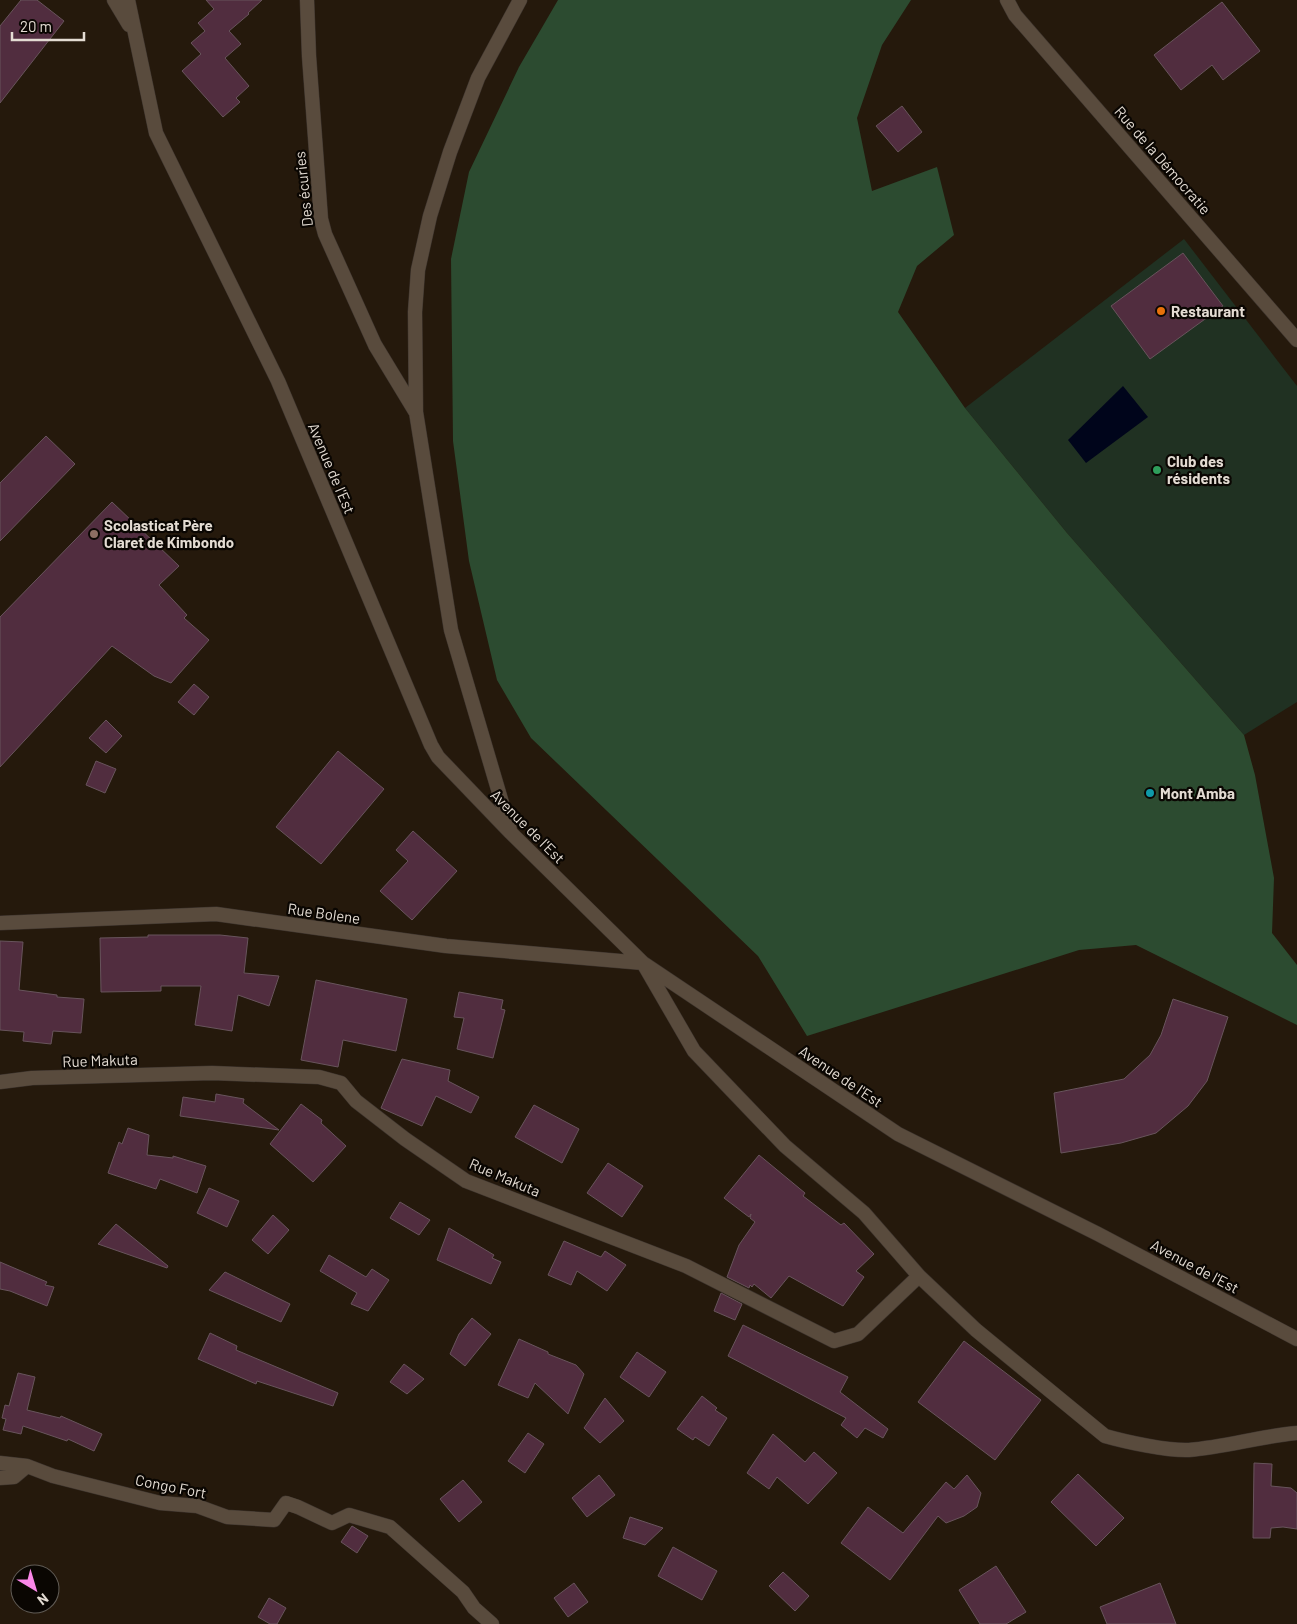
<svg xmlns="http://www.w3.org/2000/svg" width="1297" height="1624" font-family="Barlow,sans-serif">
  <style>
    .green { fill: #203122 }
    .forest { fill: #2c4b30 }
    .water { fill: #00051b }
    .building { fill: #512d3f; stroke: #68545c }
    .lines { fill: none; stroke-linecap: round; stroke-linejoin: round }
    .minor-casing { stroke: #3d342e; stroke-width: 15 }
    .minor { stroke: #594b3d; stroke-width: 14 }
    .food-dot { fill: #e8710a; stroke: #0a0602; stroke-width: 2 }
    .leisure-dot { fill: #2e9e5b; stroke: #0a0602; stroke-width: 2 }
    .education-dot { fill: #8d6e63; stroke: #0a0602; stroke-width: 2 }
    .culture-dot { fill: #0f9aa8; stroke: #0a0602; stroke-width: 2 }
    .labels { text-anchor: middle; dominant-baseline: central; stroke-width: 4.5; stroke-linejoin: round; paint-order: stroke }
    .street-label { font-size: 15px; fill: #e4dcd3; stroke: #0a0602 }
    .poi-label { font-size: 15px; font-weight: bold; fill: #e4dcd3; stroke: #0a0602; text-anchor: start }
  </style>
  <rect width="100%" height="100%" fill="#25190c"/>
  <path class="green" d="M 1184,239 L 1297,386 L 1297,702 L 1244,735 L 1067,533 L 965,408 Z"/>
  <path class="forest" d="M 558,0 L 911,0 L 882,45 L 857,118 L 872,191 L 937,167 L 954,235 L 917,266 L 898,312 L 965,408 L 1067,533 L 1244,735 L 1255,775 L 1274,878 L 1272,933 L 1297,965 L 1297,1025 L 1136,945 L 1079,950 L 807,1036 L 758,956 L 531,738 L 497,680 L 469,561 L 453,441 L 451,259 L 469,172 L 519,67 Z"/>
  <path class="water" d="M 1123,386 L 1148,417 L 1086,463 L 1068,440 Z"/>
  <path class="building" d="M 21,0 L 37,0 L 64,21 L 0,103 L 0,26 Z
    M 206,0 L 262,0 L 248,13 L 249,14 L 229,31 L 241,44 L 225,58 L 249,86 L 236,98 L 240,102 L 223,117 L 182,71 L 201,54 L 191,43 L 205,31 L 198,23 L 214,9 Z
    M 1222,2 L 1260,51 L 1223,80 L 1212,65 L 1181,90 L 1154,55 Z
    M 902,106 L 922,132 L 898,152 L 876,126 Z
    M 1183,253 L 1223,306 L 1150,359 L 1111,306 Z
    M 46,436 L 75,464 L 0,541 L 0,483 Z
    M 112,502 L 179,566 L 159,585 L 187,615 L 184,618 L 209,640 L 171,683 L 154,676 L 112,646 L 0,767 L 0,617 Z
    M 194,684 L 209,697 L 194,715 L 178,702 Z
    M 106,720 L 122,736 L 106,753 L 89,738 Z
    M 338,751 L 384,789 L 321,864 L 276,827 Z
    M 96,761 L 116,769 L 105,793 L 86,785 Z
    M 413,831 L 457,871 L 412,920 L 380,891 L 408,861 L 396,850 Z
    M 148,935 L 220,935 L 248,938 L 244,973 L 279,976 L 269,1006 L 238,995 L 232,1031 L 195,1025 L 201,986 L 161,986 L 161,991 L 101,992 L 100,938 L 148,937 Z
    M 0,941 L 23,942 L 19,990 L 57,995 L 57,997 L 84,999 L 81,1033 L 53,1031 L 51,1044 L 23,1041 L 24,1032 L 0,1030 Z
    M 316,980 L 407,999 L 396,1051 L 343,1040 L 338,1067 L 301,1060 Z
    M 459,992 L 503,1000 L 501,1009 L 505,1010 L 493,1058 L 457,1049 L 464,1018 L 454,1017 Z
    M 1173,999 L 1228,1017 L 1207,1081 L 1188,1106 L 1156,1133 L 1121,1143 L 1061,1153 L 1054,1093 L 1124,1079 L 1150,1055 L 1161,1035 Z
    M 402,1059 L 450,1070 L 448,1081 L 479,1097 L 471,1113 L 436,1096 L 422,1126 L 381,1108 Z
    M 216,1094 L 244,1099 L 243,1103 L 279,1130 L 180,1116 L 183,1097 L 215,1102 Z
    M 301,1104 L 322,1120 L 321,1123 L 346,1146 L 313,1182 L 270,1144 Z
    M 534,1105 L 579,1129 L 562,1163 L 515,1137 Z
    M 128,1128 L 149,1135 L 147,1155 L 173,1158 L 173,1156 L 206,1166 L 197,1193 L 160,1179 L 156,1189 L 108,1173 L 119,1142 L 122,1144 Z
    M 759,1155 L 805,1193 L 803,1196 L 841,1225 L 844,1223 L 874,1254 L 856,1271 L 864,1277 L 843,1306 L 789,1276 L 771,1298 L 754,1284 L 752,1287 L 750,1285 L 749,1288 L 727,1277 L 739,1245 L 755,1222 L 750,1218 L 751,1214 L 749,1217 L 724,1198 Z
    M 608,1163 L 643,1186 L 622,1217 L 587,1193 Z
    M 209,1188 L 239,1201 L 227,1227 L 197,1213 Z
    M 400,1202 L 430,1220 L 419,1235 L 390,1218 Z
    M 273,1215 L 289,1230 L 268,1254 L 252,1240 Z
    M 116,1224 L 168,1266 L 167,1268 L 98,1244 Z
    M 449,1228 L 494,1255 L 492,1258 L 501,1262 L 491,1284 L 437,1260 Z
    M 564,1241 L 601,1257 L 605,1251 L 626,1265 L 607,1291 L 577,1271 L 571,1285 L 548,1275 Z
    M 329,1255 L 366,1277 L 372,1269 L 389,1280 L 368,1311 L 351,1304 L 357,1293 L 320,1271 Z
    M 0,1262 L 47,1282 L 45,1285 L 54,1287 L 47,1306 L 10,1291 L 0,1289 Z
    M 225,1272 L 290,1304 L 281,1322 L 209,1290 Z
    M 721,1293 L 742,1304 L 735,1320 L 714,1311 Z
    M 472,1318 L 491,1334 L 465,1366 L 450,1354 L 459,1334 Z
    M 743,1325 L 848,1377 L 840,1392 L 888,1429 L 883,1438 L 865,1428 L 857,1438 L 841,1425 L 846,1418 L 728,1356 Z
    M 210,1333 L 237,1346 L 236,1350 L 338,1393 L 333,1406 L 257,1381 L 256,1384 L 198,1359 Z
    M 519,1339 L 548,1352 L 548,1354 L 576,1365 L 584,1374 L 568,1414 L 535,1383 L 528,1398 L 498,1385 Z
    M 964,1341 L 1041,1400 L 995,1460 L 918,1402 Z
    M 637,1352 L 666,1372 L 649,1397 L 620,1377 Z
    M 404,1364 L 424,1379 L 407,1394 L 390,1382 Z
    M 18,1373 L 35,1377 L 27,1410 L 60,1418 L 61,1416 L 102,1434 L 94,1451 L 68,1439 L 67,1441 L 23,1426 L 21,1434 L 3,1430 L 6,1419 L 2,1418 L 5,1405 L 9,1406 Z
    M 702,1396 L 717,1408 L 715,1410 L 727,1418 L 709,1446 L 695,1437 L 693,1440 L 677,1429 Z
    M 605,1398 L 624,1421 L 600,1443 L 584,1428 Z
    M 528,1433 L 544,1444 L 525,1473 L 508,1461 Z
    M 773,1434 L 805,1462 L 814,1452 L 837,1473 L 808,1504 L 777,1477 L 769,1489 L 747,1473 Z
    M 1254,1463 L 1272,1464 L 1271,1486 L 1291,1488 L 1297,1493 L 1297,1529 L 1283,1527 L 1271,1528 L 1270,1538 L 1253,1538 Z
    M 1078,1474 L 1124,1518 L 1096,1546 L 1051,1502 Z
    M 599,1475 L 615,1495 L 587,1517 L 572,1498 Z
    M 967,1475 L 981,1493 L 977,1507 L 964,1516 L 946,1523 L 938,1516 L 890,1580 L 841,1543 L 868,1507 L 903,1533 L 946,1482 L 954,1489 Z
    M 463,1480 L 482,1502 L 459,1522 L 440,1499 Z
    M 630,1517 L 663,1528 L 645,1545 L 623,1538 Z
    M 352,1526 L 368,1536 L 357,1553 L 341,1542 Z
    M 673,1547 L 717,1571 L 702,1600 L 658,1576 Z
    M 996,1566 L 1026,1612 L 1006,1624 L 980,1624 L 959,1590 Z
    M 783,1572 L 809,1596 L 795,1611 L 769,1586 Z
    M 574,1583 L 588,1602 L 568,1617 L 554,1598 Z
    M 1160,1583 L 1176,1624 L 1107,1624 L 1100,1607 Z
    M 269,1598 L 286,1608 L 277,1624 L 270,1624 L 258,1617 Z"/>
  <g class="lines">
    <g class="minor-casing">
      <path id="minor" d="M 114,0 L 129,25
        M 128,0 L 156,133 L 278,381 L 431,745 L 438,757 L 510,832 L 643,963 L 898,1134 L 1098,1234 L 1297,1339
        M 307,0 L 309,56 L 321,219 L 325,234 L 375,345 L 415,411
        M 1007,0 L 1015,15 L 1297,340
        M 510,830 L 451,630 L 416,412 L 415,312 L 418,270 L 430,216 L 450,152 L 478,78 L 520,0
        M 0,923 L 216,914 L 446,946 L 643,963 L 694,1051 L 785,1146 L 864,1213 L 919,1276 L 976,1330 L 1105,1436 C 1126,1442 1168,1451 1189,1450 C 1226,1447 1261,1436 1297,1433
        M 0,1082 L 32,1078 L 212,1073 L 319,1077 L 341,1083 L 356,1101 L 405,1139 L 466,1181 L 686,1266 L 834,1341 L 858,1334 L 919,1276
        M 0,1463 L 27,1466 L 53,1476 L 160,1503 L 197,1506 L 227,1517 L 274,1520 L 286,1503 L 298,1507 L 332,1523 L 349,1515 L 390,1527 L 463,1592 L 474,1608 L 492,1624
        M 0,1478 L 14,1477 L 27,1466"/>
    </g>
    <use href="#minor" class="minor"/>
  </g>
  <circle class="food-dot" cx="1161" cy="311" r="5"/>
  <circle class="leisure-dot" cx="1157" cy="470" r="5"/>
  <circle class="education-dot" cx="94" cy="534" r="5"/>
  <circle class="culture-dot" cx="1150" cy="793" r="5"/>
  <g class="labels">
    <g class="street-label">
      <text transform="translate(1163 160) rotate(49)">Rue de la Démocratie</text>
      <text transform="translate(303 189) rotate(-96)">Des écuries</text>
      <text transform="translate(332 468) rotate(67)">Avenue de l'Est</text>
      <text transform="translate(528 826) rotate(45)">Avenue de l'Est</text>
      <text transform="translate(324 913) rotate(8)">Rue Bolene</text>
      <text transform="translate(100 1060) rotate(-2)">Rue Makuta</text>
      <text transform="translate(841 1076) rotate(34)">Avenue de l'Est</text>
      <text transform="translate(505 1177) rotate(23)">Rue Makuta</text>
      <text transform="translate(1195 1266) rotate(28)">Avenue de l'Est</text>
      <text transform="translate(171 1486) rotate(11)">Congo Fort</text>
    </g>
    <g class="poi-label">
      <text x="1171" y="311">Restaurant</text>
      <text x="1167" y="461">Club des<tspan x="1167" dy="17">résidents</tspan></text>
      <text x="104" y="525">Scolasticat Père<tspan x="104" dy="17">Claret de Kimbondo</tspan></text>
      <text x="1160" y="793">Mont Amba</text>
    </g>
  </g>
  <g transform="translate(35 1589) rotate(142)"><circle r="24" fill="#0a0602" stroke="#615c56"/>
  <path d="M0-4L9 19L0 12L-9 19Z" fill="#fa87e8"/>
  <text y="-8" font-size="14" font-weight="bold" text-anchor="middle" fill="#e4dcd3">N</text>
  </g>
  <path d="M12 32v8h72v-8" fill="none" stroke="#e4dcd3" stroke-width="2.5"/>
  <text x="20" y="32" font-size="15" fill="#e4dcd3" stroke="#0a0602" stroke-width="4" paint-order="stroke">20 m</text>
</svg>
